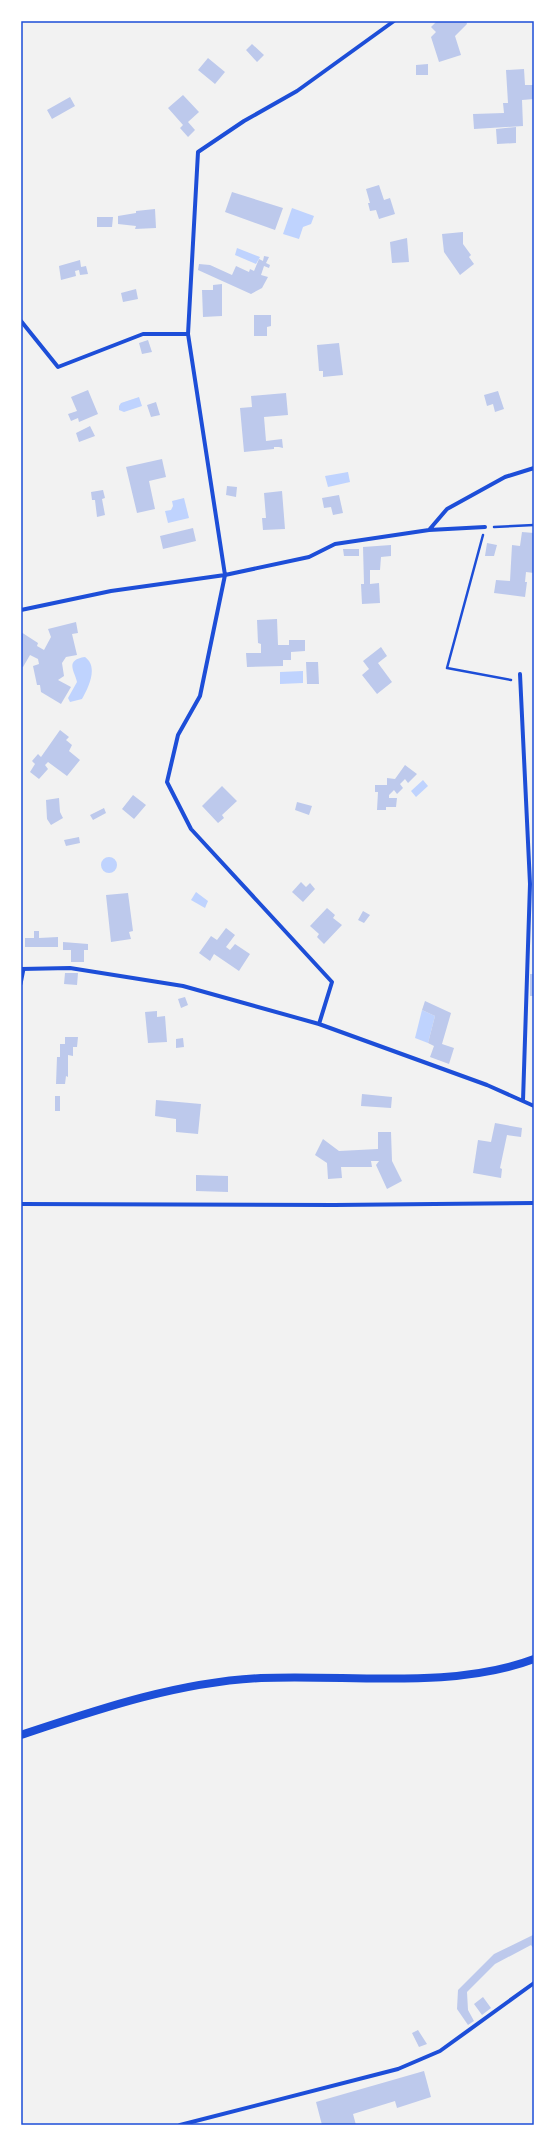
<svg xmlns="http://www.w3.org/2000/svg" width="555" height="2146" font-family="Manrope,sans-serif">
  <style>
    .water { fill: #bfd3fe }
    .building { fill: #bdc9ec }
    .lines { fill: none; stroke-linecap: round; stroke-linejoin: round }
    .path { stroke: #1d4ed8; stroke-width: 2.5 }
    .service { stroke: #1d4ed8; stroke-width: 3 }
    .minor { stroke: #1d4ed8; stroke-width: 4 }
    .secondary { stroke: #1d4ed8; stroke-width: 8 }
    .neatline { fill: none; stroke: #1d4ed8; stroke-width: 1.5 }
  </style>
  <rect width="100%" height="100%" fill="#f2f2f2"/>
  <path class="water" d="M 292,208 L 314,216 L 311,224 L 303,227 L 299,239 L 283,234 Z
    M 237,248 L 260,257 L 256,264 L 235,255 Z
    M 139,397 L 142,406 L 124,412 L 119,410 L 119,406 L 121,403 Z
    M 348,472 L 350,482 L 328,487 L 325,476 Z
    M 184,498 L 189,518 L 168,523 L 165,511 L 171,510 L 173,506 L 172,501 Z
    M 85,657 C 99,667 88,688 82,699 L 70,702 L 68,698 L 77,682 C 75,672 64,660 85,657 Z
    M 303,671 L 303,683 L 280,684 L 280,672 Z
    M 423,780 L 428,786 L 416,797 L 411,791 Z
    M101 865a8 8 0 1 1 16 0a8 8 0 1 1-16 0Z
    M 196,892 L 208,901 L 205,908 L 191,900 Z
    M 422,1010 L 435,1016 L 428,1043 L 415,1038 Z"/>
  <path class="building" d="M 437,21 L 466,21 L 467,24 L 455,36 L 461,55 L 439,62 L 431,37 L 436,32 L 431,27 Z
    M 252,44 L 264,55 L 257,62 L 246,50 Z
    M 208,58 L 225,72 L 215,84 L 198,70 Z
    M 428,64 L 428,75 L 416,75 L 416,65 Z
    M 524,69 L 525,85 L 534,85 L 534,99 L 522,100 L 523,126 L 474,129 L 473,114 L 504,113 L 503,103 L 508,103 L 506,70 Z
    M 183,95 L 199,112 L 188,122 L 195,130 L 188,137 L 180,128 L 183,125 L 168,108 Z
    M 70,97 L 75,106 L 52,119 L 47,110 Z
    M 516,127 L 516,143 L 497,144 L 496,129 Z
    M 379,185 L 384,200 L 390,198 L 395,214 L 379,219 L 376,210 L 370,211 L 368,203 L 370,203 L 366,189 Z
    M 232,192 L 283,208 L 275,230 L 225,212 Z
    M 155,209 L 156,228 L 135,229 L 136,226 L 118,224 L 118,216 L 136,213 L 136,211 Z
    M 97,217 L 113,217 L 112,227 L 97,227 Z
    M 463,232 L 463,244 L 471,255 L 469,257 L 474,264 L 460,275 L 444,252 L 442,234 Z
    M 407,238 L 409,262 L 392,263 L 390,242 Z
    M 264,256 L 269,257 L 266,263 L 270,265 L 269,268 L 264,266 L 261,275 L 268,277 L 262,288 L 251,294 L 198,270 L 199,264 L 210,265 L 232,275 L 236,266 L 249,272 L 250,269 L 254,271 L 259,259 L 263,261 Z
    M 80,260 L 81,267 L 86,266 L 88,274 L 80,275 L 79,270 L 75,271 L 76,276 L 61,280 L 59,266 Z
    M 222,284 L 222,316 L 203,317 L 202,290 L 213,290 L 213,285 Z
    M 136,289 L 138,299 L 123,302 L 121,293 Z
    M 254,315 L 271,315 L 271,326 L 267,327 L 267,336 L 254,336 Z
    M 148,340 L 152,352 L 142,354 L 139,343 Z
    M 339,343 L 343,375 L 323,377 L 323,371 L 319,371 L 317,345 Z
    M 88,390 L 98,414 L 79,422 L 78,418 L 71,421 L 68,414 L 77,411 L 71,397 Z
    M 498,391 L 504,409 L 495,412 L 493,404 L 487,406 L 484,395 Z
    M 286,393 L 288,415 L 264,417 L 266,441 L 282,439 L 283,448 L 279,447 L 274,447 L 274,449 L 244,452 L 240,408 L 252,407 L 251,396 Z
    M 156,402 L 160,415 L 151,417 L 147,405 Z
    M 90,426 L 95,436 L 79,442 L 76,433 Z
    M 162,459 L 166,477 L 149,481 L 155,509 L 137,513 L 126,467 Z
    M 227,486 L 237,487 L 236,497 L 226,495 Z
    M 103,490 L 105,498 L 102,499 L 105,515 L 97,517 L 95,500 L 92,500 L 91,492 Z
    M 282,491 L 285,529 L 263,530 L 262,518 L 266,518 L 264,493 Z
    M 339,495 L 343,513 L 333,515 L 331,507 L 324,508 L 322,498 Z
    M 193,528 L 196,541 L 163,549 L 160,536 Z
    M 522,532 L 534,533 L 534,573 L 526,572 L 525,582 L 527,582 L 525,597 L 494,593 L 496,580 L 510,581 L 512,545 L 520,546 Z
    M 487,543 L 497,545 L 494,556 L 485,556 Z
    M 391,545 L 391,556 L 381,557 L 380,570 L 370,570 L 370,584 L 379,583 L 380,603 L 362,604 L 361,584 L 364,584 L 363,547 Z
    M 343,549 L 359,549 L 359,556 L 344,556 Z
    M 277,619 L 278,645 L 289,645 L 289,640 L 305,640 L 305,651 L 291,652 L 291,660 L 283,660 L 283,666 L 247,667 L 246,653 L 261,653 L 261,644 L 258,643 L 257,620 Z
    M 76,622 L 78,633 L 72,634 L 77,655 L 66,657 L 62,663 L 64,676 L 58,680 L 71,687 L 61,704 L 41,692 L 40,685 L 37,685 L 33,666 L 39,664 L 38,659 L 30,655 L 23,667 L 21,666 L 21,632 L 38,643 L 37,646 L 44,650 L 51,637 L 48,629 Z
    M 381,647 L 387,656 L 378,663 L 392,682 L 377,694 L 362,675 L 369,669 L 363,661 Z
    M 306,662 L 318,662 L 319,684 L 307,684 Z
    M 60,730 L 69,737 L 66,740 L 72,745 L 69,751 L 80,760 L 67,776 L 48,762 L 45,765 L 48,769 L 39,779 L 30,772 L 35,764 L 32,761 L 38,754 L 41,757 Z
    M 405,765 L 417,774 L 408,783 L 405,779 L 400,784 L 403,788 L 397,794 L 394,790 L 389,795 L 389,798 L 397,798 L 396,807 L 386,807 L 386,810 L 377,810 L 378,792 L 375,792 L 375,785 L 387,785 L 387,778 L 395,779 Z
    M 222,786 L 237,801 L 222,815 L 224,818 L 218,823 L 202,806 Z
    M 133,795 L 146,805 L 134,819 L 122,809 Z
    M 59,798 L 60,812 L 63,818 L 51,825 L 47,819 L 46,800 Z
    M 297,802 L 312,806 L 309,815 L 295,810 Z
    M 104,808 L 106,813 L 93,820 L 90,815 Z
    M 79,837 L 80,843 L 66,846 L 64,840 Z
    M 301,882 L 306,887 L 310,883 L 315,889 L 303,902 L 292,892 Z
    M 128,893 L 133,931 L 129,932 L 131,939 L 111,942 L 106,895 Z
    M 327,908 L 335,915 L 333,918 L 342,925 L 324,944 L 317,937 L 319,934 L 310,926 Z
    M 363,911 L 370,915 L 364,923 L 358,920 Z
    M 226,928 L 235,935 L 226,947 L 230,950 L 235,944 L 250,954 L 239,971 L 214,954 L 210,961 L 199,953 L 211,936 L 217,940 Z
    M 34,931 L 39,931 L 39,938 L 58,937 L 58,947 L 25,947 L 25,938 L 34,938 Z
    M 63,942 L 88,944 L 88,950 L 84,950 L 84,962 L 71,962 L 71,950 L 63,950 Z
    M 65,973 L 78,973 L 77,985 L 64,984 Z
    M 530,974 L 534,974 L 534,996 L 530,996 Z
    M 185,997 L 188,1005 L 181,1008 L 178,999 Z
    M 425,1001 L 451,1013 L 442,1044 L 454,1048 L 449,1064 L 430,1057 L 434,1046 L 428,1043 L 435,1016 L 422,1010 Z
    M 157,1011 L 157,1017 L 165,1016 L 167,1042 L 148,1043 L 145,1012 Z
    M 65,1037 L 78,1037 L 77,1047 L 73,1047 L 73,1056 L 68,1055 L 68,1077 L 66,1076 L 65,1084 L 56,1084 L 57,1057 L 60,1057 L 60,1044 L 65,1044 Z
    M 183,1038 L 184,1047 L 176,1048 L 176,1039 Z
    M 362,1094 L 392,1097 L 391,1108 L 361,1106 Z
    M 55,1096 L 60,1096 L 60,1111 L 55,1111 Z
    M 156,1100 L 201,1104 L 198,1134 L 176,1132 L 176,1119 L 155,1116 Z
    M 495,1123 L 522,1128 L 521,1137 L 507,1135 L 500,1168 L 502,1169 L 501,1178 L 473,1173 L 478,1140 L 491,1142 Z
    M 378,1132 L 391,1132 L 392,1161 L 402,1181 L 387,1189 L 376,1165 L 379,1161 L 371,1161 L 372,1167 L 341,1167 L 342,1178 L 328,1179 L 327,1163 L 315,1155 L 323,1139 L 339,1151 L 378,1149 Z
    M 196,1175 L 228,1176 L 228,1192 L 196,1191 Z
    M 533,1935 L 534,1949 L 531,1945 L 495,1964 L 467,1992 L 468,2010 L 474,2021 L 468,2025 L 457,2009 L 458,1990 L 494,1954 Z
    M 483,1997 L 491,2008 L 482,2015 L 474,2004 Z
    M 418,2030 L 427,2044 L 419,2047 L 412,2033 Z
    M 424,2071 L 431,2097 L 397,2108 L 395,2101 L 353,2114 L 356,2125 L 322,2125 L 316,2102 Z"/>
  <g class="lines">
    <path class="path" d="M 494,527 L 534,525
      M 483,535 L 447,668 L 511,680"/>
    <path class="service" d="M 21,984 L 24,969"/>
    <path class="minor" d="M 21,321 L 58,367 L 143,334 L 188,334
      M 429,530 L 447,509 L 505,477 L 534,468
      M 21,610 L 111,591 L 225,575 L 309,557 L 335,544 L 429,530 L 485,527
      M 520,674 L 530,884 L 523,1101
      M 21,969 L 70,968 L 183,986 L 319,1024 L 487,1085 L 534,1106
      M 319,1024 L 332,982 L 191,829 L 167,782 L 178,735 L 200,696 L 225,575 L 188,334 L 198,152 L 244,121 L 297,91 L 394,21
      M 21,1204 L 334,1205 L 534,1203
      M 180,2125 L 398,2069 L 440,2051 L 534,1983"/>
    <path class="secondary" d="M 21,1735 C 99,1709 178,1682 261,1678 C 348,1674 452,1690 534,1659"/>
  </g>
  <rect width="555" height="2146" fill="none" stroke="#ffffff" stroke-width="44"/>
  <rect x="22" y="22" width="511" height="2102" class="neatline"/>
</svg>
